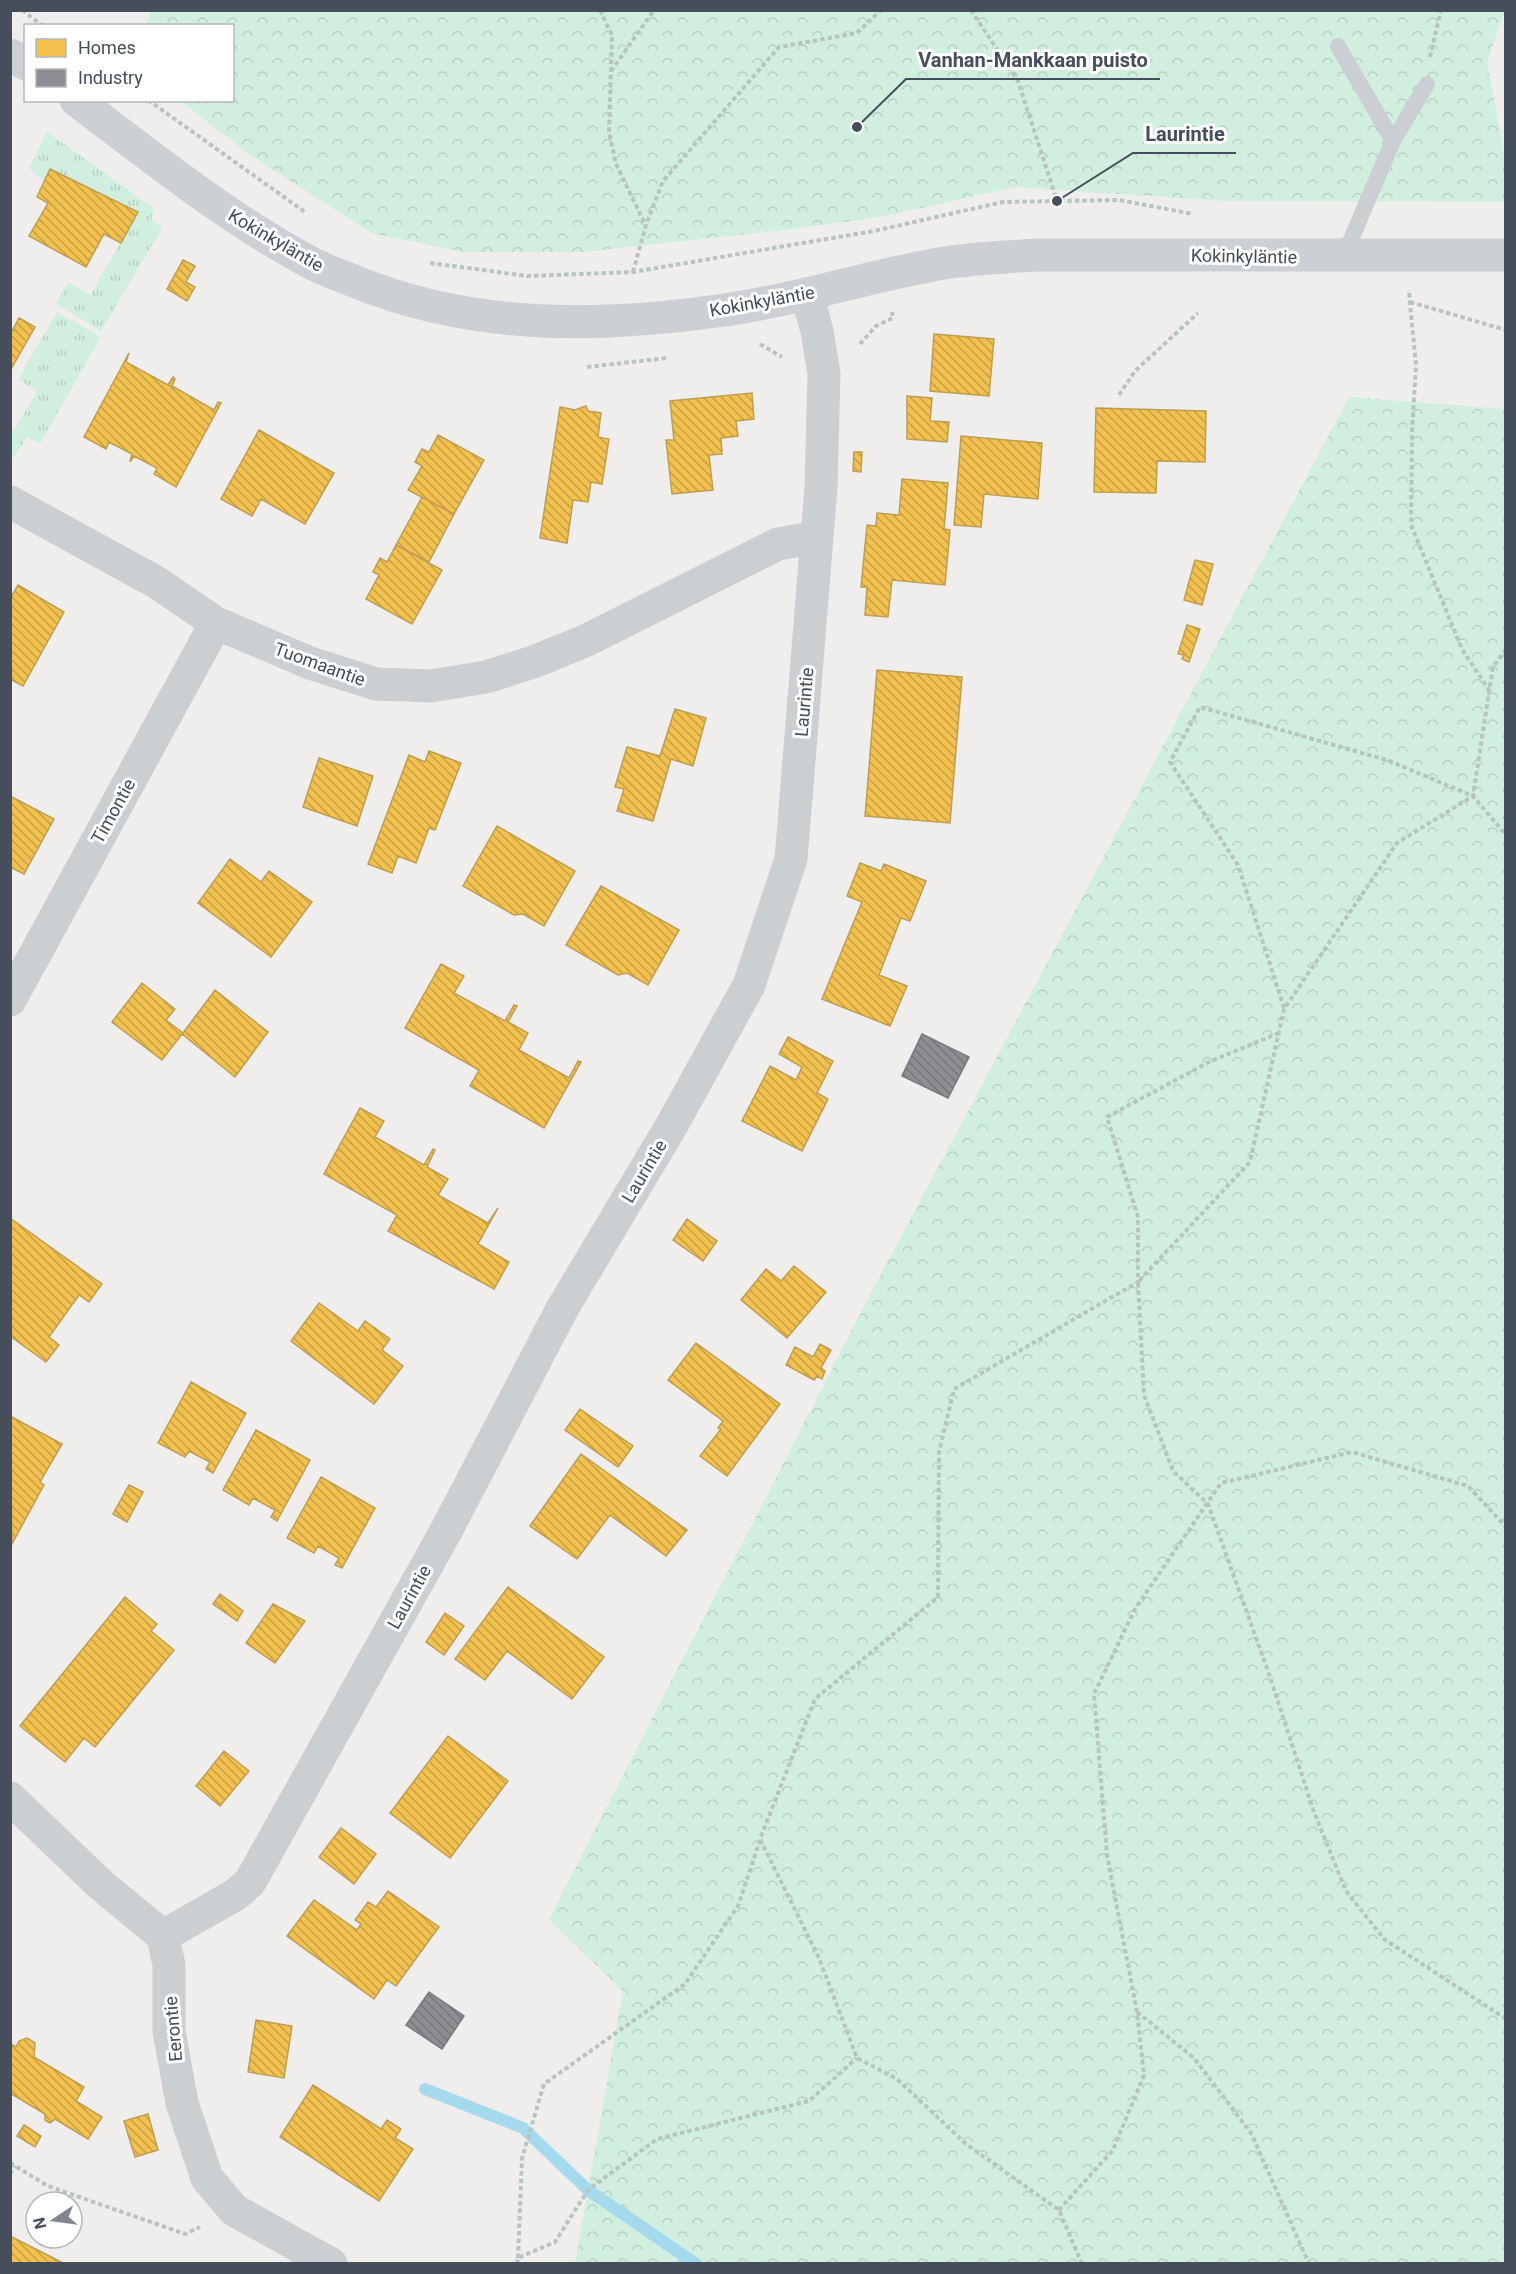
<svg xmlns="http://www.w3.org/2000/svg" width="1516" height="2274" font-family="Roboto,sans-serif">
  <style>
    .grass { fill: url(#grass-tufts) }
    .forest { fill: url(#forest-crowns) }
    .homes { fill: url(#homes-back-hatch); stroke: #be9e52; stroke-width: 1.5 }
    .industry { fill: url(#industry-back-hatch); stroke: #777a81; stroke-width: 1.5 }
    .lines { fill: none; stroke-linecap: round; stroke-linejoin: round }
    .stream { stroke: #a4d9ee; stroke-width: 12 }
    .path { stroke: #b7c4c1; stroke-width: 4; stroke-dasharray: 4.5 3; stroke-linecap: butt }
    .lane { stroke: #cccfd1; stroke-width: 16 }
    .street { stroke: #cccfd1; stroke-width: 33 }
    .secondary { stroke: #cccfd3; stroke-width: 33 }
    .labels { text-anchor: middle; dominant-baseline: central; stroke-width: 6; stroke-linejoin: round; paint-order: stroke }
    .street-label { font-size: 18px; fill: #454e5a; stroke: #fff }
    .leader { fill: none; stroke: #454e5a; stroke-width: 2 }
    .callout-dot { fill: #454e5a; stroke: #fff; stroke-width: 2 }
    .callout-label { font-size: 20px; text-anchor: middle; font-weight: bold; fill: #454e5a; stroke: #fff; stroke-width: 6; stroke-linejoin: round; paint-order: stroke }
  </style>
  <defs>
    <pattern id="grass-tufts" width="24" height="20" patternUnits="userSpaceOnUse" patternTransform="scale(1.5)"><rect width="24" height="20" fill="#d1efde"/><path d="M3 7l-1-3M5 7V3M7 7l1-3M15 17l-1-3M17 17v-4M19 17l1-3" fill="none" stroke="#b5cfc1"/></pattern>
    <pattern id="forest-crowns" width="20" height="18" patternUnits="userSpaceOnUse" patternTransform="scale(1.5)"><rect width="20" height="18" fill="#d1efde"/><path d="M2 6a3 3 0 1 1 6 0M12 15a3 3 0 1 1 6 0" fill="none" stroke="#b5cfc1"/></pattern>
    <pattern id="homes-back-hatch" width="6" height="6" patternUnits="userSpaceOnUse" patternTransform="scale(1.5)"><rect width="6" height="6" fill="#f2c14e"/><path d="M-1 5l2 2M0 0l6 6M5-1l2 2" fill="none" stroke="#c69f44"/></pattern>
    <pattern id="industry-back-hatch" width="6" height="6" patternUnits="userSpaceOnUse" patternTransform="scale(1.5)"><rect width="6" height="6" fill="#8d8d92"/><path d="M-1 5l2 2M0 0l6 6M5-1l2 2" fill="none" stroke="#75757a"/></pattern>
  </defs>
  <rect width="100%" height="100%" fill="#efeeed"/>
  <path class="grass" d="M 47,132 L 155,209 L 151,219 L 162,228 L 101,331 L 56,304 L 68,282 L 90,295 L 138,212 L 51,169 L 44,181 L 29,168 Z
    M 57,312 L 101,337 L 40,444 L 27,437 L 15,457 L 11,454 L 11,429 L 14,431 L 37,391 L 18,379 Z"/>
  <path class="forest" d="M 151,10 L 1505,11 L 1487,62 L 1505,157 L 1505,202 L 1225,201 L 1016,187 L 881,217 L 785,230 L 583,252 L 463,252 L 371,233 L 247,153 L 181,101 L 232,100 L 232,26 L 146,26 Z
    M 1349,397 L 1505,409 L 1505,2263 L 575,2263 L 623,1991 L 549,1919 L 872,1291 Z"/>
  <path class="homes" d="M 50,169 L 138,212 L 121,243 L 104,234 L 86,267 L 29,236 L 48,203 L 37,197 Z
    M 183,260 L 195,266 L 186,282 L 195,287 L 187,301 L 167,289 Z
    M 19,318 L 35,327 L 10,371 L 10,335 Z
    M 934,334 L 994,339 L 989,396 L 930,391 Z
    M 129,353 L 126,362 L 168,385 L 173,377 L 175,379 L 172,386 L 214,410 L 218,402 L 221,403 L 176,487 L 154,474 L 157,468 L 134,456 L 130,462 L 132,454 L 109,442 L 106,449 L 84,437 Z
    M 752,393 L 754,419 L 736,421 L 738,436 L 721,438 L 722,454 L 709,455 L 713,490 L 672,494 L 666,440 L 674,440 L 670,401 Z
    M 907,396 L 932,398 L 930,421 L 949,422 L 947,442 L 907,439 Z
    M 586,406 L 588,411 L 601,413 L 598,437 L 609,439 L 602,484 L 591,482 L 588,502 L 573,500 L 567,543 L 540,538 L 560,407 L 575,410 Z
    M 1096,408 L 1206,411 L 1205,462 L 1157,461 L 1156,493 L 1094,492 Z
    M 259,430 L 334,473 L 305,524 L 261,499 L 252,516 L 221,499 Z
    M 438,435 L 484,460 L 454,514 L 408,490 L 422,466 L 415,462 L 422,449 L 429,452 Z
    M 961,436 L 1042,443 L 1038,499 L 984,494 L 981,527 L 954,525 Z
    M 854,452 L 862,452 L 861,472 L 853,471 Z
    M 902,479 L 948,483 L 944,529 L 950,530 L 945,585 L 892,580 L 888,617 L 865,615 L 867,587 L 861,587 L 867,525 L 876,526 L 877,513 L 899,515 Z
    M 422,497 L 454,514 L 429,562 L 396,545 Z
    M 396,545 L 442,570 L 412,624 L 366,599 L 379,575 L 373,572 L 380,558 L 387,562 Z
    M 1195,560 L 1213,564 L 1202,605 L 1184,600 Z
    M 18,585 L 64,612 L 23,686 L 10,679 L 10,599 Z
    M 1187,625 L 1200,629 L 1189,662 L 1182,659 L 1184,655 L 1178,654 Z
    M 877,670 L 962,677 L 950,823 L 865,816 Z
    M 675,709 L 706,718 L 693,766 L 671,759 L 653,821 L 617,811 L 624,789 L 615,787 L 627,747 L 660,756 Z
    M 429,751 L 461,763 L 435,830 L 429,828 L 416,863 L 398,856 L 392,873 L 368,864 L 409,755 L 425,762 Z
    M 319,758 L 373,776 L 357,826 L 303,807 Z
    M 10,796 L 54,819 L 24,874 L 10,867 Z
    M 497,826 L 575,871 L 544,926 L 523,914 L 514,915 L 463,886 Z
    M 230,859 L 261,882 L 269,871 L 312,902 L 271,957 L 198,903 Z
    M 860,863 L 881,871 L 884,864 L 926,881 L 910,921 L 901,918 L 879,975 L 907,986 L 890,1026 L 822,999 L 862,902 L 847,896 Z
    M 601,886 L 679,930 L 648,985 L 627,973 L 618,975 L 566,945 Z
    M 441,964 L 464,976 L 454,993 L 505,1021 L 514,1005 L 517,1006 L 508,1022 L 528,1033 L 519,1050 L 569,1078 L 578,1061 L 581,1062 L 544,1128 L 470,1086 L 479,1070 L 405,1028 Z
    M 142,983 L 175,1009 L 166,1020 L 183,1033 L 215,990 L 268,1032 L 235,1077 L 182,1034 L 162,1060 L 112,1022 Z
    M 788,1037 L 833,1061 L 817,1093 L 828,1099 L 802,1151 L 742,1121 L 770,1066 L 796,1080 L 802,1067 L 779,1054 Z
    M 360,1108 L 384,1121 L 375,1137 L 424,1165 L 433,1149 L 435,1150 L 427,1167 L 448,1179 L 438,1195 L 488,1223 L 498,1208 L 478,1244 L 509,1262 L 494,1289 L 388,1231 L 397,1215 L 324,1174 Z
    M 10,1218 L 102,1284 L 89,1302 L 79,1295 L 49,1337 L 59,1345 L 46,1362 L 10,1336 Z
    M 687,1219 L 717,1241 L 703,1261 L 673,1240 Z
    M 794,1266 L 826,1292 L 787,1338 L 741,1300 L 766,1269 L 781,1281 Z
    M 319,1303 L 358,1331 L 365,1321 L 390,1339 L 382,1350 L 403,1366 L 374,1404 L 291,1341 Z
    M 696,1343 L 780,1404 L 727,1476 L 700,1456 L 721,1429 L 718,1428 L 723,1421 L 668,1380 Z
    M 820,1344 L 831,1350 L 821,1368 L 825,1371 L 822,1379 L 817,1376 L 814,1380 L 786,1365 L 795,1347 L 813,1357 Z
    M 191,1382 L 246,1413 L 213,1473 L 206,1469 L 210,1462 L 189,1451 L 185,1457 L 158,1443 Z
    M 580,1409 L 633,1446 L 618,1467 L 565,1430 Z
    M 10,1416 L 62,1444 L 40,1482 L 44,1485 L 12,1544 Z
    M 256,1430 L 310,1460 L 277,1521 L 271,1517 L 275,1510 L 253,1498 L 249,1505 L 223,1490 Z
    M 581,1454 L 687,1530 L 666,1556 L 610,1515 L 577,1559 L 530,1526 Z
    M 321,1477 L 375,1508 L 342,1568 L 335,1565 L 339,1558 L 318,1546 L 314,1553 L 287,1538 Z
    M 129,1485 L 143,1492 L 127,1522 L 113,1514 Z
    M 508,1587 L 604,1657 L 572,1699 L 507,1651 L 485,1680 L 455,1659 Z
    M 220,1594 L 243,1611 L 237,1621 L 213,1604 Z
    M 125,1597 L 157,1624 L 151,1631 L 174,1650 L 95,1747 L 84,1738 L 65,1762 L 20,1726 Z
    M 273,1604 L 305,1621 L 275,1663 L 246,1643 Z
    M 445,1613 L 464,1626 L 444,1655 L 426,1642 Z
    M 448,1736 L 508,1781 L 450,1858 L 390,1813 Z
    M 224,1751 L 249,1771 L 220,1806 L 196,1786 Z
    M 341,1828 L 376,1854 L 354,1884 L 319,1857 Z
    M 388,1891 L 439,1927 L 396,1986 L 387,1980 L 374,1999 L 287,1936 L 314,1900 L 357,1930 L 361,1924 L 355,1920 L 368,1902 L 376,1907 Z
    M 256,2020 L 292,2026 L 284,2078 L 248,2072 Z
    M 27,2038 L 35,2043 L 34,2057 L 84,2087 L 76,2101 L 102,2117 L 88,2139 L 55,2119 L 50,2123 L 45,2120 L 45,2114 L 10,2093 L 10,2043 L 16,2047 L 19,2041 Z
    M 313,2085 L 381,2129 L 387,2120 L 401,2129 L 395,2138 L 413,2149 L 379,2201 L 280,2137 Z
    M 148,2114 L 158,2150 L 135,2157 L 124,2121 Z
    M 24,2125 L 41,2136 L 35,2147 L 17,2136 Z
    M 10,2236 L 65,2264 L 10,2264 Z"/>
  <path class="industry" d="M 922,1034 L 969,1057 L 948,1098 L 902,1076 Z
    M 429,1992 L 464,2016 L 442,2049 L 406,2025 Z"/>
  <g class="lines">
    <path class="stream" d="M 425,2089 L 523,2128 L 588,2190 L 696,2264"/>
    <path class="path" d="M 22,10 L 43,26
      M 600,10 L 612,35 L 609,132 L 616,164 L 645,224
      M 971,10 L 1018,81 L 1057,201
      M 1430,57 L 1441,10
      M 611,71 L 654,10
      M 148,100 L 305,212
      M 430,263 L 527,276 L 633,272 L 874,231 L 1003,202 L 1119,200 L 1193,214
      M 633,272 L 646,225 L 663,181 L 779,47 L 857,33 L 881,10
      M 1409,293 L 1416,365 L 1412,432 L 1411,525 L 1462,649 L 1489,690
      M 1410,302 L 1506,330
      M 760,344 L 782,357
      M 860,344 L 876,326 L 893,318 L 892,312
      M 587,367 L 667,358
      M 1119,395 L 1135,371 L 1198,313
      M 1506,649 L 1493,667 L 1473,796 L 1397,843 L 1284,1009 L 1250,1162 L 1138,1282 L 1144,1395 L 1173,1471 L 1208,1504 L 1269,1674 L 1314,1812 L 1346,1891 L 1384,1939 L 1506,2019
      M 1284,1008 L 1238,865 L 1170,762 L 1200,707 L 1387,760 L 1473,796 L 1506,835
      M 1137,2012 L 1194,2058 L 1251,2133 L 1309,2264
      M 10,2163 L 48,2186 L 185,2234 L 200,2227
      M 10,2174 L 15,2166
      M 1059,2210 L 1113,2150 L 1144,2075 L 1137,2012 L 1107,1855 L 1094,1694 L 1135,1609 L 1221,1483 L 1352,1452 L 1468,1486 L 1506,1527
      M 518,2258 L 522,2158 L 544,2084 L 685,1984 L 738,1906 L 760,1840
      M 517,2264 L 518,2258 L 555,2242 L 588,2190 L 657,2139 L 809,2101 L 857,2058
      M 1082,2264 L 1059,2210 L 966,2144 L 897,2079 L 857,2058 L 819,1958 L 760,1839 L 815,1699 L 938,1597 L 939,1452 L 954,1389 L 1138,1282 L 1138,1217 L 1107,1117 L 1211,1061 L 1279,1033"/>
    <path class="lane" d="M 1338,46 L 1393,141
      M 1344,256 L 1393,141 L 1427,84"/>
    <path class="street" d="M 10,502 L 156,582 L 216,623 L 310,663 L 376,684 L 431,686 L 486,677 L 536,661 L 585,641 L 778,544 L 817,537
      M 10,1000 L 216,623
      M 10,1798 L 100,1884 L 163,1936 L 169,1965 L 169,2031 L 182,2103 L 207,2178 L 234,2210 L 331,2264
      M 163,1936 L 235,1895 L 250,1882 L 446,1531 L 562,1309 L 673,1123 L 749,985 L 791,859 L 801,736 L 821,487 L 824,374 L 817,331 L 807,294"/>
    <path class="secondary" d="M 10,55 L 26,64
      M 76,100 C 153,158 228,219 313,264 C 327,271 342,276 356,282 C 473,329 594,328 717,311 C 794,301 868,276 944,263 C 975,258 1006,257 1037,255 L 1506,255"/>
  </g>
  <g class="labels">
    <g class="street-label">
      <text transform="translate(276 240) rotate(30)">Kokinkyläntie</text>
      <text transform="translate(1244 256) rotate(1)">Kokinkyläntie</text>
      <text transform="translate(762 301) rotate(-10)">Kokinkyläntie</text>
      <text transform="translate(320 664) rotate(20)">Tuomaantie</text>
      <text transform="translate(804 702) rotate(-85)">Laurintie</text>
      <text transform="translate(113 811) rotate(-61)">Timontie</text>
      <text transform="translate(644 1171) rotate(-59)">Laurintie</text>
      <text transform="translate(409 1597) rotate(-61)">Laurintie</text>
      <text transform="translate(173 2029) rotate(-95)">Eerontie</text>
    </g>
  </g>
  <path class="leader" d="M857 127L906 79H1160M1057 201L1133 153H1236"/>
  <g class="callout-dot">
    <circle cx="857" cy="127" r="6"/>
    <circle cx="1057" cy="201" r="6"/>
  </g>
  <g class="callout-label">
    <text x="1033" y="67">Vanhan-Mankkaan puisto</text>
    <text x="1185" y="141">Laurintie</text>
  </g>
  <rect width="1516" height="2274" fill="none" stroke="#454e5a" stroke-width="24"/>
  <rect x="24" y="24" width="210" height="78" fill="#ffffff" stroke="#b5b8bd" stroke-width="1.5"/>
  <rect x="36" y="39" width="30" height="18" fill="#f2c14e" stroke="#b5b8bd" stroke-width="1.5"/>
  <text x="78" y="54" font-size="18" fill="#454e5a">Homes</text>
  <rect x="36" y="69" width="30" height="18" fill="#8d8d92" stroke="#b5b8bd" stroke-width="1.5"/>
  <text x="78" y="84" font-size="18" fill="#454e5a">Industry</text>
  <g transform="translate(54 2220) rotate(257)"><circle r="28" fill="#ffffff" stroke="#b5b8bd" stroke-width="1.5"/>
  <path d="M0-4.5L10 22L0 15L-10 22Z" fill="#80868d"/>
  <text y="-9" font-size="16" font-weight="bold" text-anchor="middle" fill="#454e5a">N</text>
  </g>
</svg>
